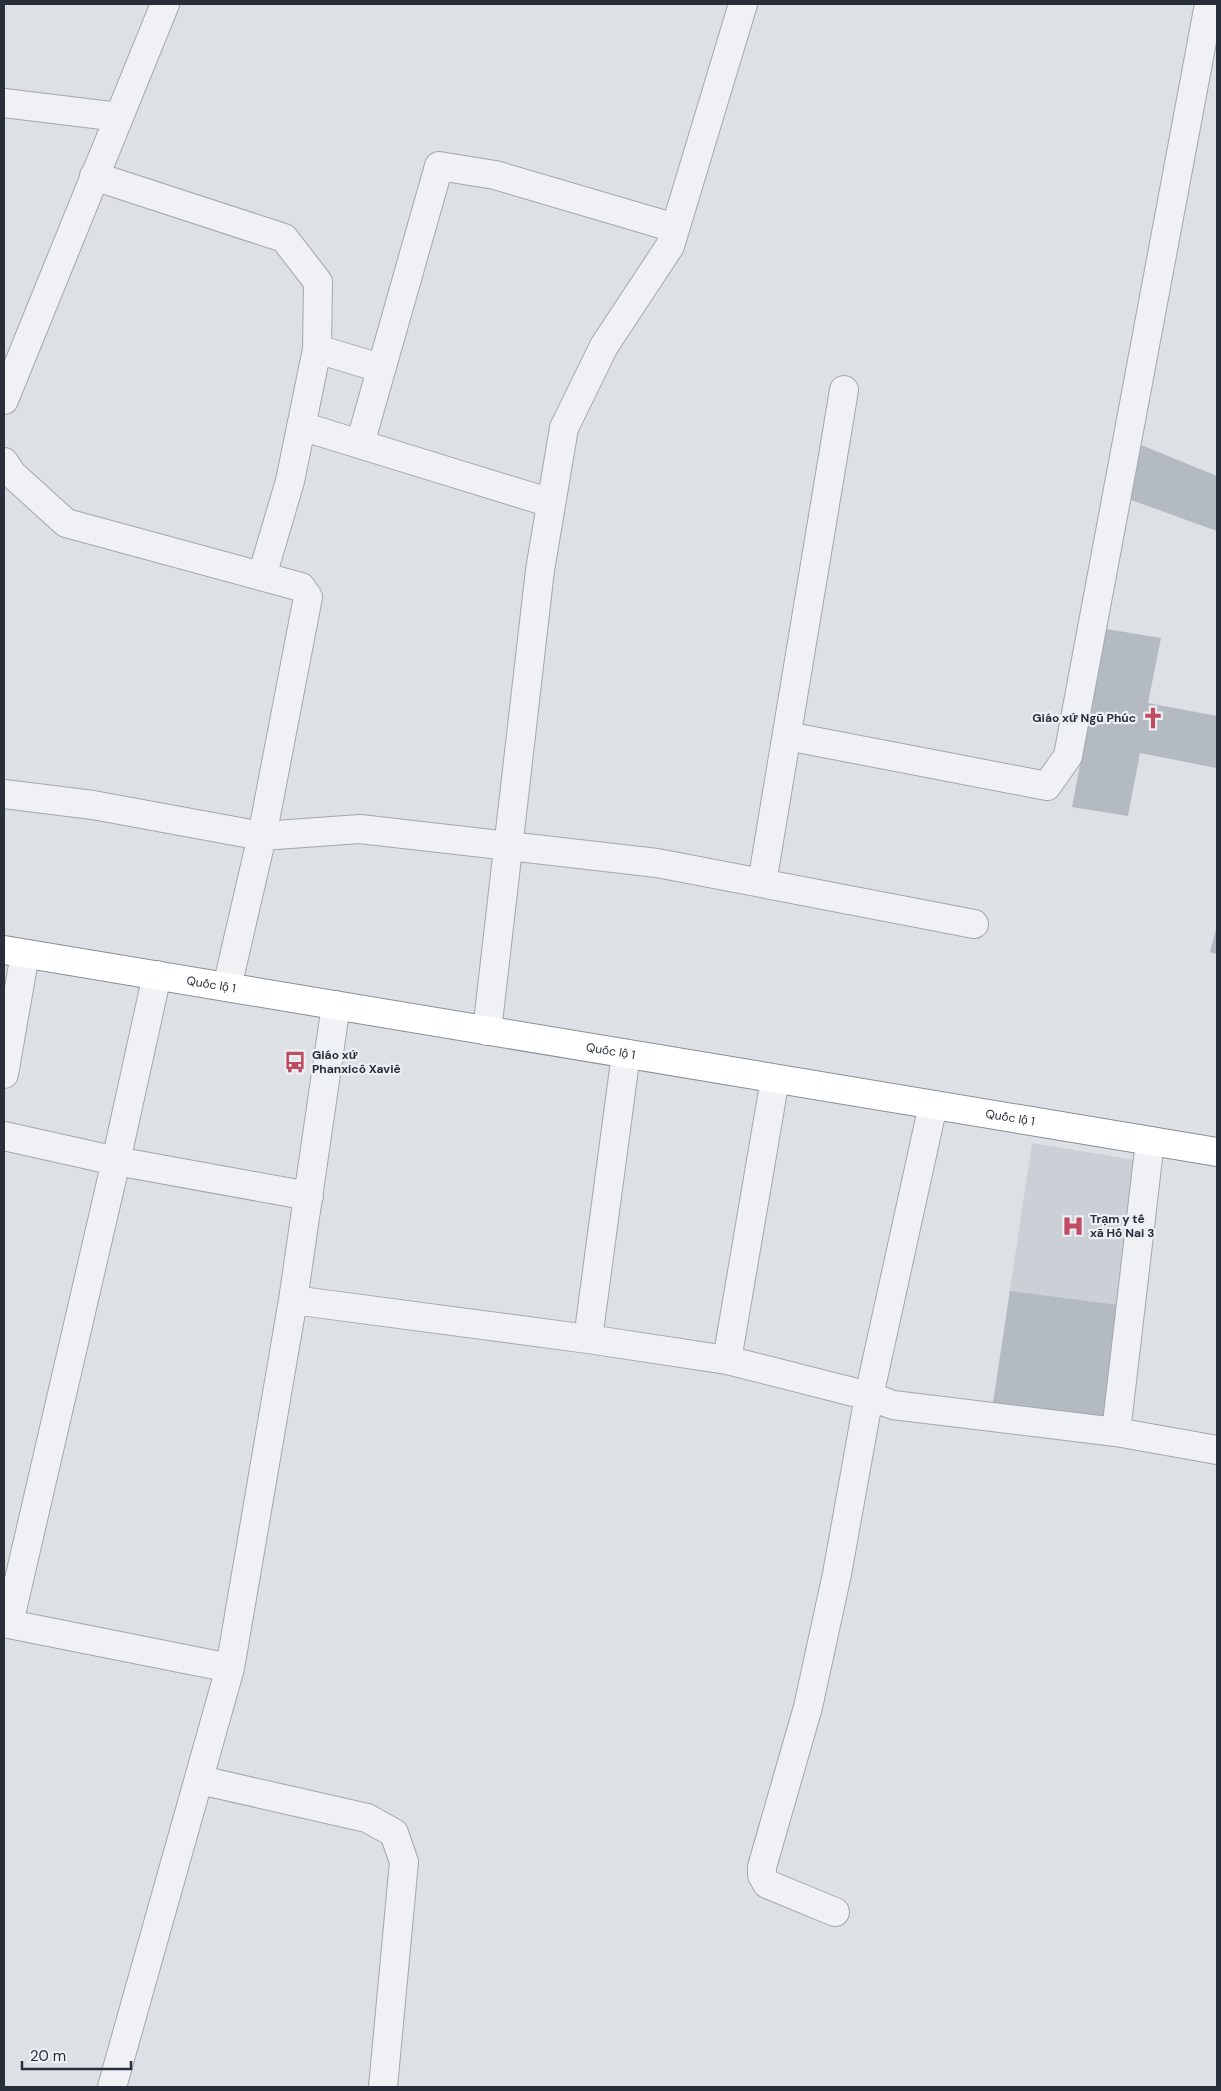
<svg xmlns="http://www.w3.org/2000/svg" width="1221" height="2091" font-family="'DM Sans',sans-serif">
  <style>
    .built { fill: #cbd0d6 }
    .building { fill: #b4bac1 }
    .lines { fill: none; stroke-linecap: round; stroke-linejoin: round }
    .minor-casing { stroke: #a3a7ae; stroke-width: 30 }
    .highway-casing { stroke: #858f9a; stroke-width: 30 }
    .minor { stroke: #eff1f4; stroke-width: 28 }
    .highway { stroke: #fff; stroke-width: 28 }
    .labels { text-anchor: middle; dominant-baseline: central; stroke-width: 4.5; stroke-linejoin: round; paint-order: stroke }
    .poi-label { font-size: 12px; font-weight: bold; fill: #282f3a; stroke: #eceff3; text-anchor: start }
    .street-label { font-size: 12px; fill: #282f3a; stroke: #eceff3 }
  </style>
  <rect width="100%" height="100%" fill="#dde0e5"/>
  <path class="built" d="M 1032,1143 L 1135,1160 L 1106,1417 L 993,1403 Z"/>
  <path class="building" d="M 1141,445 L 1217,476 L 1217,531 L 1131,500 Z
    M 1106,629 L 1161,638 L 1148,703 L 1217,716 L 1216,768 L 1140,753 L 1128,816 L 1072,807 Z
    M 1217,925 L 1217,954 L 1210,952 Z
    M 1010,1291 L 1118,1305 L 1106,1417 L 993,1403 Z"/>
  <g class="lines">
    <g class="minor-casing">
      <path id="minor" d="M 4,103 L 119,117
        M 94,176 L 284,238 L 318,282 L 317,349 L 290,481 L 262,576
        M 317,349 L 380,368
        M 4,400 L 165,4
        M 301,426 L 551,503
        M 360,444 L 439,166 L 495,175 L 675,228
        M 4,462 L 12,474 L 66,523 L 301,587 L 308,597 L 262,836 L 227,987
        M 787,736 L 1047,786 L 1068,756 L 1209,4
        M 4,794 L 93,805 L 262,836 L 360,829 L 657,863 L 974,924
        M 762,883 L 844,390
        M 487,1031 L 540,570 L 564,428 L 604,346 L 670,246 L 743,4
        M 4,1074 L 25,954
        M 4,1136 L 116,1161 L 309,1196
        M 293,1300 L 588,1339 L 727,1360 L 869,1396 L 893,1405 L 1116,1432 L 1217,1450
        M 588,1339 L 626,1054
        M 727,1360 L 775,1079
        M 1116,1432 L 1150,1141
        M 4,1623 L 230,1668
        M 9,1623 L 116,1161 L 157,975
        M 200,1780 L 367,1818 L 394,1833 L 404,1862 L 383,2087
        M 835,1912 L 767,1884 L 762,1875 L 762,1867 L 808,1707 L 837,1574 L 869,1396 L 933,1105
        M 112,2087 L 230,1668 L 293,1300 L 336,1005"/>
    </g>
    <g class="highway-casing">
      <g id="highway">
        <path id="s1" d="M 4,950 L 1217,1152"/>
      </g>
    </g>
    <use href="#minor" class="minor"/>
    <use href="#highway" class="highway"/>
  </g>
  <defs>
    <g id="church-bare" transform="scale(1.725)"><path d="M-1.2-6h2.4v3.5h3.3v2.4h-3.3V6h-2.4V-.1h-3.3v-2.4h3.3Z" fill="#c04c64" stroke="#eceff3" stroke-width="2.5" paint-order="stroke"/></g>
    <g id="bus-bare" transform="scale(1.725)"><path d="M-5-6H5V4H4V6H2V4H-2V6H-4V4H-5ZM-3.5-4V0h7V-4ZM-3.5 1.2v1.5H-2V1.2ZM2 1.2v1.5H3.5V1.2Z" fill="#c04c64" stroke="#eceff3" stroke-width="2.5" paint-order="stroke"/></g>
    <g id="hospital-bare" transform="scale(1.725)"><path d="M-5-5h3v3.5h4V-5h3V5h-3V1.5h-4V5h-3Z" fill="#c04c64" stroke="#eceff3" stroke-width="2.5" paint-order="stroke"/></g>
  </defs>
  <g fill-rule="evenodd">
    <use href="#church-bare" x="1153" y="718"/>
    <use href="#bus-bare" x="295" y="1062"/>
    <use href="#hospital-bare" x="1073" y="1226"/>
  </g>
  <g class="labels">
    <g class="poi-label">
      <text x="1136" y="718" text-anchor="end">Giáo xứ Ngũ Phúc</text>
      <text x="312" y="1055">Giáo xứ<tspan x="312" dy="14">Phanxicô Xaviê</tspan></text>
      <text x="1090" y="1219">Trạm y tế<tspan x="1090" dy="14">xã Hố Nai 3</tspan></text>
    </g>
    <g class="street-label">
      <text stroke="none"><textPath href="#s1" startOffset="210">Quốc lộ 1</textPath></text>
      <text stroke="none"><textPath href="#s1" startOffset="615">Quốc lộ 1</textPath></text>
      <text stroke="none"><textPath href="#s1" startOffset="1020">Quốc lộ 1</textPath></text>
    </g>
  </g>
  <rect width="1221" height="2091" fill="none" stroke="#282f3a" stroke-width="10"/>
  <path d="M22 2061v8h109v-8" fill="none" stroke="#282f3a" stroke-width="2.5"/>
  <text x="30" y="2061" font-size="15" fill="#282f3a" stroke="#eceff3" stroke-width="4" paint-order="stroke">20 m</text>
</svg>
